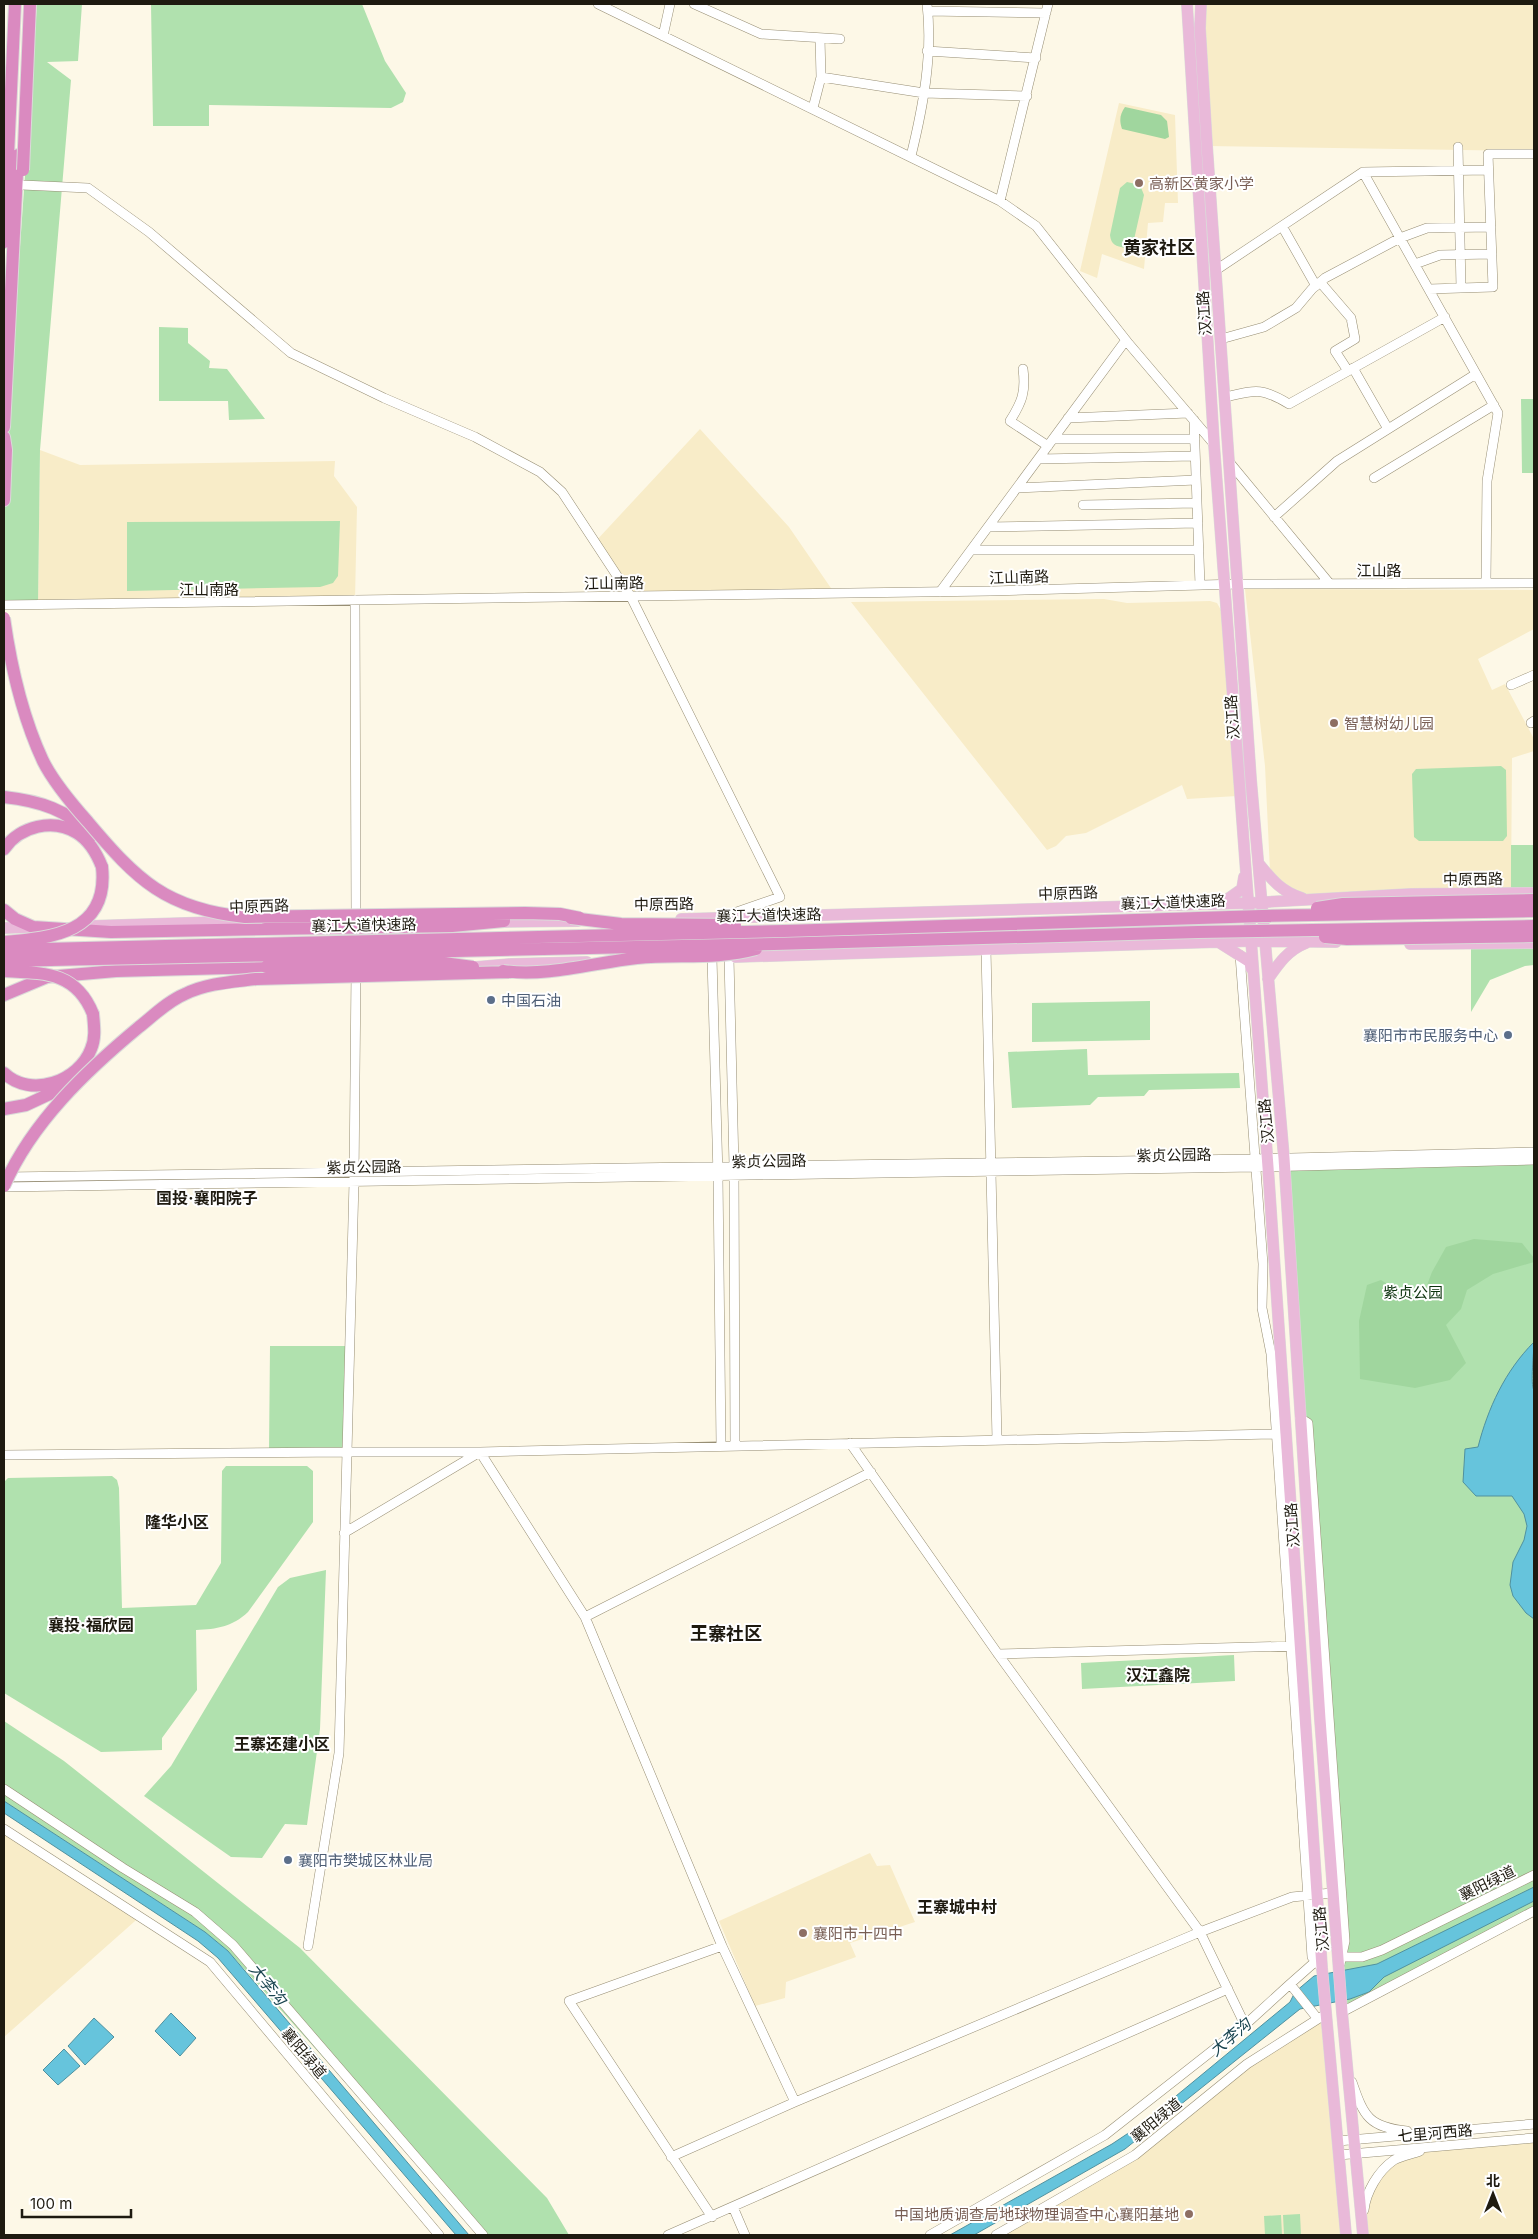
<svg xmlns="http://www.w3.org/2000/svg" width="1538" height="2239" font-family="Inter,'Noto Sans SC',sans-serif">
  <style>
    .built { fill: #f8ecc8 }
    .green { fill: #b0e1ae }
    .forest { fill: #a0d69e }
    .water { fill: #66c4dc; stroke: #50919f }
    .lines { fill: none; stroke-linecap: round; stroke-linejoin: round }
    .minor-casing { stroke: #978e74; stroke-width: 10 }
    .major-casing { stroke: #dbdad9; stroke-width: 12 }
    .highway-casing { stroke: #dbdad9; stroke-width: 14 }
    .minor { stroke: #fff; stroke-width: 9 }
    .major { stroke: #e9b9d9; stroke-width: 11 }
    .highway { stroke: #da8ac0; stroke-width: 12 }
    .highway-bridge-casing { stroke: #dbdad9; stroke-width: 14; stroke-linecap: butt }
    .highway-bridge { stroke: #da8ac0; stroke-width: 12 }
    .education-dot { fill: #8d6e63; stroke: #fff; stroke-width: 2 }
    .service-dot { fill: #5c6f8a; stroke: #fff; stroke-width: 2 }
    .labels { text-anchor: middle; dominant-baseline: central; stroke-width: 4; stroke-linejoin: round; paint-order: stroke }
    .education-label { font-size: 15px; fill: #785e54; stroke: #fff; text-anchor: start }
    .street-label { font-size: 15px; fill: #1e1a10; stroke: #fff }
    .service-label { font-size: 15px; fill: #4e5e75; stroke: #fff; text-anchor: start }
    .park-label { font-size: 15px; fill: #0d330e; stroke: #fff }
    .neighbourhood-label { font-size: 16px; font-weight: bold; fill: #1e1a10; stroke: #fff }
    .water-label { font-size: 16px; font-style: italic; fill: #19444f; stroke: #fff }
    .quarter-label { font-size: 18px; font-weight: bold; fill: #1e1a10; stroke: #fff }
  </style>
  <rect width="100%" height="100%" fill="#fdf8e7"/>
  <path class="built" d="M 1203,4 L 1534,4 L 1534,151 L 1207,146 Z
    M 1119,103 L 1175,115 L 1178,203 L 1165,203 L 1163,222 L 1148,223 L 1144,269 L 1102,254 L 1097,278 L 1080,271 Z
    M 700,429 L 789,527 L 835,594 L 631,597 L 595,542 Z
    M 40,450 L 80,465 L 335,461 L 334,476 L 357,507 L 355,600 L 38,605 Z
    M 1245,589 L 1534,590 L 1534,629 L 1478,659 L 1492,690 L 1505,684 L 1534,739 L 1534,751 L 1512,758 L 1511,890 L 1312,897 L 1287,889 L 1270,871 L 1265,766 Z
    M 1104,599 L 1127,603 L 1210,601 L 1217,603 L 1222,612 L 1237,796 L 1187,799 L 1182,785 L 1086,833 L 1066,836 L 1056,846 L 1047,850 L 851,602 Z
    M 4,1824 L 143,1914 L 4,2037 Z
    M 870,1853 L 877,1866 L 890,1865 L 915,1922 L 850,1943 L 856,1957 L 786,1982 L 785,1998 L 755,2006 L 719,1921 Z
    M 1326,2015 L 1346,2235 L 996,2235 L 1135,2155 L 1247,2064 Z
    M 1534,2138 L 1534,2235 L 1363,2235 L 1366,2196 L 1394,2161 L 1430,2147 Z"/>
  <path class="green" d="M 37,4 L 82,4 L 78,61 L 47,62 L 71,80 L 40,450 L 38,605 L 4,605 L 4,475 Z
    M 151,4 L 362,4 L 385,61 L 406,93 L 403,102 L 391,108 L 209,105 L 209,126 L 153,126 Z
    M 1127,182 L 1140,185 L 1144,195 L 1133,244 L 1125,248 C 1116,246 1111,245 1110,235 L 1120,188 Z
    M 159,327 L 188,328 L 188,343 L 210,361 L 209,368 L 227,369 L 265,419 L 229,420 L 228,401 L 159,401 Z
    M 1521,399 L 1534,399 L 1534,473 L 1522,473 Z
    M 340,521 L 338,576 L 333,583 L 320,587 L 127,591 L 127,522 Z
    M 1501,766 L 1506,770 L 1507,836 L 1503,841 L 1419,841 L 1414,837 L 1412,774 L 1416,769 Z
    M 1511,845 L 1534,845 L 1534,889 L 1511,890 Z
    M 1471,947 L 1534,947 L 1534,965 L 1525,966 L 1490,980 L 1471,1012 Z
    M 1150,1001 L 1150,1040 L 1032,1042 L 1032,1003 Z
    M 1087,1049 L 1088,1075 L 1239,1073 L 1240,1088 L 1149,1090 L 1144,1096 L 1098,1097 L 1090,1105 L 1012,1108 L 1008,1052 Z
    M 1534,1164 L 1534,1911 L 1342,2012 L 1285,1166 Z
    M 270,1346 L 350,1346 L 347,1452 L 269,1452 Z
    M 226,1466 L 307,1466 L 313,1471 L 313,1522 L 248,1612 C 232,1627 217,1629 196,1630 L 197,1690 L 162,1738 L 162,1750 L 101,1752 L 4,1693 L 4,1482 L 8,1478 L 112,1476 L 117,1480 L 119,1488 L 122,1608 L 196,1605 L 221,1563 L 222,1471 Z
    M 326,1570 L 320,1729 L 307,1825 L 285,1824 L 262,1858 L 231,1857 L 144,1796 L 171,1766 L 278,1587 L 290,1578 Z
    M 1234,1655 L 1235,1681 L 1082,1689 L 1081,1663 Z
    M 4,1721 L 64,1761 L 300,1948 L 547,2198 L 569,2235 L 482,2235 L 228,1951 L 205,1932 L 4,1801 Z
    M 1300,2214 L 1301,2235 L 1284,2235 L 1283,2215 Z
    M 1281,2215 L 1282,2235 L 1265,2235 L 1264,2216 Z"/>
  <path class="forest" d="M 1125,107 L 1161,115 L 1167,121 L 1169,137 L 1165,139 L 1122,129 C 1119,120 1120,114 1125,107 Z
    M 1474,1239 L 1522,1243 L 1534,1258 L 1534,1262 L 1493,1274 L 1467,1290 L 1461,1309 L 1446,1325 L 1466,1363 L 1450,1380 L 1415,1388 L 1360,1379 L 1359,1321 L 1367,1285 L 1381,1280 L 1400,1292 L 1424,1293 L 1432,1272 L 1446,1247 Z"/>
  <path class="water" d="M 1534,1342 C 1534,1352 1530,1385 1534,1390 L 1534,1619 L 1526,1613 L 1513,1596 L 1510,1585 L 1513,1562 L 1524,1540 L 1527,1526 L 1524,1514 L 1512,1496 L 1476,1496 L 1463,1482 L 1465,1449 L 1478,1447 C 1488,1408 1505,1371 1534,1342 Z
    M 4,1801 L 205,1932 L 228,1951 L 469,2235 L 456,2235 L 218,1958 L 198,1941 L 4,1813 Z
    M 1534,1887 L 1534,1901 L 1384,1977 L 1369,1992 L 1350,1999 L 1300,2009 L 1125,2149 L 974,2235 L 950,2235 L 1112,2144 L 1142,2124 L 1290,2002 L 1295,1992 L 1314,1976 L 1377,1964 Z
    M 171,2013 L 196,2038 L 180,2056 L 155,2031 Z
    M 94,2018 L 114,2037 L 85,2065 L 68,2046 Z
    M 64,2049 L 80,2066 L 58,2085 L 43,2070 Z"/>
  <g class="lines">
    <g class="minor-casing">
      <path id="minor" d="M 598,4 L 1000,201 L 1036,226 L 1129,344 L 1214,444
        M 694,4 L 761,34 L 840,39
        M 928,11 L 1046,13
        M 663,36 L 670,4
        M 927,51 L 1036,58
        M 821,77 L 924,93 L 1027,96
        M 813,108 L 821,77 L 820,38
        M 1458,147 L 1461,288
        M 911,156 C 923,107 933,55 927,4
        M 1363,172 L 1488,170
        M 22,185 L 88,188 L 149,232 L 291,353 L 384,398 L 475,437 L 540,472 L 562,492 L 631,597 L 780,897 L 728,915
        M 1000,201 L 1048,4
        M 1282,226 L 1316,286
        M 1415,264 L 1440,255 L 1492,254
        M 1216,270 L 1363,172 L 1498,413 L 1487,481 L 1486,583
        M 1320,282 L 1351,318 L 1355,339 L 1335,351 L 1348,371
        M 1429,289 L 1493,287 L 1488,154 L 1534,154
        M 1221,339 L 1264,327 L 1296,308 L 1312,289 L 1325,278 L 1400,238 L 1427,228 L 1491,227
        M 1353,368 L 1388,429
        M 1023,369 C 1026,392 1022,402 1010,421 L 1048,446
        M 1225,397 C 1256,390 1261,387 1289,404 L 1445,317
        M 1068,418 L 1188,413
        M 1194,420 L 1200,585
        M 1053,439 L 1195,439
        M 1039,459 L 1195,456
        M 1230,463 L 1330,584
        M 1374,478 L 1494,405
        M 1017,488 L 1196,480
        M 1083,505 L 1197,503
        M 1274,517 L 1337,461 L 1476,374
        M 988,527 L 1198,523
        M 971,550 L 1199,550
        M 940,592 L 1126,340
        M 355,600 L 356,918
        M 4,605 L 991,591 L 1238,584 L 1534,583
        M 1511,685 L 1534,675
        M 1531,723 L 1534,721
        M 986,949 L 997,1440
        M 1240,955 L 1263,1264 L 1262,1308 L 1271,1354 L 1312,1957 L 1322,1968
        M 712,958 L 718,1176 L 721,1446
        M 729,958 L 734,1166 L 735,1446
        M 356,972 L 354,1181 L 347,1452 L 480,1452 L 1276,1434
        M 5,1177 L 1255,1159 L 1534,1152
        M 4,1187 L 1256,1167 L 1534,1160
        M 1300,1418 L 1308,1423 L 1345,1941 L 1340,1964
        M 850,1443 L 998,1654 L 1200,1932 L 1245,2025
        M 4,1455 L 347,1452 L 339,1753 L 308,1946
        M 344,1533 L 480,1452 L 585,1617
        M 998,1654 L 1295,1646
        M 4,1789 L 123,1868 L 195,1912 L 233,1945 L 483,2235
        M 4,1829 L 210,1962 L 439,2235
        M 722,1946 L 795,2102
        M 1342,1957 L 1362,1957 L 1382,1950 L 1534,1875
        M 1290,1984 L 1316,1961
        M 1342,2012 L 1534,1911
        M 1352,2082 C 1364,2117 1369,2127 1407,2131
        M 1338,2141 L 1534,2124
        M 1339,2155 L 1534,2138
        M 671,2157 L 795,2102 L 1200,1932 L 1292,1897 L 1341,1892
        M 733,2207 L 745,2235
        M 1364,2210 C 1366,2192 1378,2171 1394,2160 C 1401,2156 1412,2154 1420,2151
        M 712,2217 L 569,2001 L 722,1946 L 585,1617 L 871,1472
        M 668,2235 L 1228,1989
        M 930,2235 L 1105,2135 L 1245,2025 L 1290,1984 L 1317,2018
        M 996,2235 L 1135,2155 L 1247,2064 L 1321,2017"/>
    </g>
    <g class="major-casing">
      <path id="major" d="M 1187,4 L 1214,444 L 1268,1167 L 1322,1968 L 1346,2235
        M 1201,4 L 1200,28 L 1207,146 L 1251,780 L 1284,1158 L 1320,1719 L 1342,2012 L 1363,2235
        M 1259,864 C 1272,880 1282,892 1302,898
        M 1222,903 L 1242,889 L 1244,877
        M 681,919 L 1249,903 L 1411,894 L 1534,893
        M 497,922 L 578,921
        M 90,926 L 249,921
        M 4,928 L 34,927
        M 1220,943 L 1250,962 L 1251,968
        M 1410,944 L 1534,943
        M 735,957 L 1250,941 L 1336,942
        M 465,968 L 511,964 L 587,962
        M 1268,979 C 1279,963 1288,950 1306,943"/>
    </g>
    <g class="highway-casing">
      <path id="highway" d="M 4,242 L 15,4
        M 4,427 L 18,155
        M 4,437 L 6,450 L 4,500
        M 4,797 C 41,801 66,810 94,835
        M 4,849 C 20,826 53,818 77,833 C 90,841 97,854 102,867
        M 4,910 L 15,919 L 33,927 L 111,932 L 265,929
        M 4,995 L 47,977 L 116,971 L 266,967
        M 4,1073 C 31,1099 79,1081 91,1049 C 96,1038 94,1025 93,1014
        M 4,1109 L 26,1105 L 71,1084"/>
    </g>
    <use href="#minor" class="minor"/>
    <use href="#major" class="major"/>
    <use href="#highway" class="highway"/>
    <g class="highway-bridge-casing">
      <path id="highway-bridge" d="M 23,170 L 30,4
        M 4,618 C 11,667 22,716 43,761 C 54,783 72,804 88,822 C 137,880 166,909 245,917 L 525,913 L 560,914 L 580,918
        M 1317,908 L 1343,904 L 1534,900
        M 571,918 L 621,924 L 735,925
        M 265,929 L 452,926 L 504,921
        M 1325,937 L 1347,939 L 1534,936
        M 4,942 C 53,938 109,932 102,867
        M 4,950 L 784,931 L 1262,916 L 1534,911
        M 4,961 L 774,944 L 1198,932 L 1534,926
        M 266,967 L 436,962 L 473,967
        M 4,971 C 43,973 76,971 93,1014
        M 503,971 C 548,977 592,963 637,958 C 678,954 715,960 756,949
        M 4,1186 C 32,1122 86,1071 139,1027 C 153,1016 168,1001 185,994 C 207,983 232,982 256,979 L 511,972"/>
    </g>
    <use href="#highway-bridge" class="highway-bridge"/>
  </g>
  <g class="education-dot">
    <circle cx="1139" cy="183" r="5"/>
    <circle cx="1334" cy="723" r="5"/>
    <circle cx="803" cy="1933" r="5"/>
    <circle cx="1189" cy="2214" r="5"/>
  </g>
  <g class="service-dot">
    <circle cx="491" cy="1000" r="5"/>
    <circle cx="1508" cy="1035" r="5"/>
    <circle cx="288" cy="1860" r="5"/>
  </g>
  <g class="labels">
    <g class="education-label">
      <text x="1149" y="183">高新区黄家小学</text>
      <text x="1344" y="723">智慧树幼儿园</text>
      <text x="813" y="1933">襄阳市十四中</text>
      <text x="1179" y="2214" text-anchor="end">中国地质调查局地球物理调查中心襄阳基地</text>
    </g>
    <g class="street-label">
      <text transform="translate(1204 313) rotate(-94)">汉江路</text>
      <text x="1379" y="570">江山路</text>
      <text transform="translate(1019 577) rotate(-2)">江山南路</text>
      <text transform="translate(614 583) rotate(-1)">江山南路</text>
      <text x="209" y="589">江山南路</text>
      <text transform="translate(1232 717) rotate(-94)">汉江路</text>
      <text transform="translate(1473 879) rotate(-1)">中原西路</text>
      <text transform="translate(1068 893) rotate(-2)">中原西路</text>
      <text transform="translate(1173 902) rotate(-2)">襄江大道快速路</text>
      <text transform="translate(664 904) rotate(-1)">中原西路</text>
      <text transform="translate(259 906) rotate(-2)">中原西路</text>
      <text transform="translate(769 915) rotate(-1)">襄江大道快速路</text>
      <text transform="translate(364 925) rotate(-1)">襄江大道快速路</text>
      <text transform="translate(1266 1121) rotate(-95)">汉江路</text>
      <text transform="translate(1174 1155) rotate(-1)">紫贞公园路</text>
      <text transform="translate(769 1161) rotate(-1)">紫贞公园路</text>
      <text transform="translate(364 1167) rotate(-1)">紫贞公园路</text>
      <text transform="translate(1292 1525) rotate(-94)">汉江路</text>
      <text transform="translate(1487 1883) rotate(-26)">襄阳绿道</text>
      <text transform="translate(1321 1929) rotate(-95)">汉江路</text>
      <text transform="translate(304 2053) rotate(50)">襄阳绿道</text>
      <text transform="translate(1156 2120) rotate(-39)">襄阳绿道</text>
      <text transform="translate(1435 2133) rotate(-5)">七里河西路</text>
    </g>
    <g class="service-label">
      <text x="501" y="1000">中国石油</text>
      <text x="1498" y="1035" text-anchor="end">襄阳市市民服务中心</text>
      <text x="298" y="1860">襄阳市樊城区林业局</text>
    </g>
    <g class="park-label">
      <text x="1413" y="1292">紫贞公园</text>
    </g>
    <g class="neighbourhood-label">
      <text x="207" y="1198">国投·襄阳院子</text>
      <text x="177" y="1522">隆华小区</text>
      <text x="91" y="1625">襄投·福欣园</text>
      <text x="1158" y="1675">汉江鑫院</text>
      <text x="282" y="1744">王寨还建小区</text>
      <text x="957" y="1907">王寨城中村</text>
    </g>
    <g class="water-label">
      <text transform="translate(268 1984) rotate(51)">大李沟</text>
      <text transform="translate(1230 2037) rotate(-40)">大李沟</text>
    </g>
    <g class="quarter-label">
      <text x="1159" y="247">黄家社区</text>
      <text x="726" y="1633">王寨社区</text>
    </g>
  </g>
  <rect width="1538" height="2239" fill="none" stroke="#1e1a10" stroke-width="10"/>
  <g transform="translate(1493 2194)" stroke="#ffffff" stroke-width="4" paint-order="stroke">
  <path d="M0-4L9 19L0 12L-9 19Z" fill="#1e1a10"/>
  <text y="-8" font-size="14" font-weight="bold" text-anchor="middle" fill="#1e1a10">北</text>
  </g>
  <path d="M22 2209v8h109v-8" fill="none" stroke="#1e1a10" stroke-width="2.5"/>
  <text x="30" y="2209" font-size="15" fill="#1e1a10" stroke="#ffffff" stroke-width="4" paint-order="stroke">100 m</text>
</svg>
